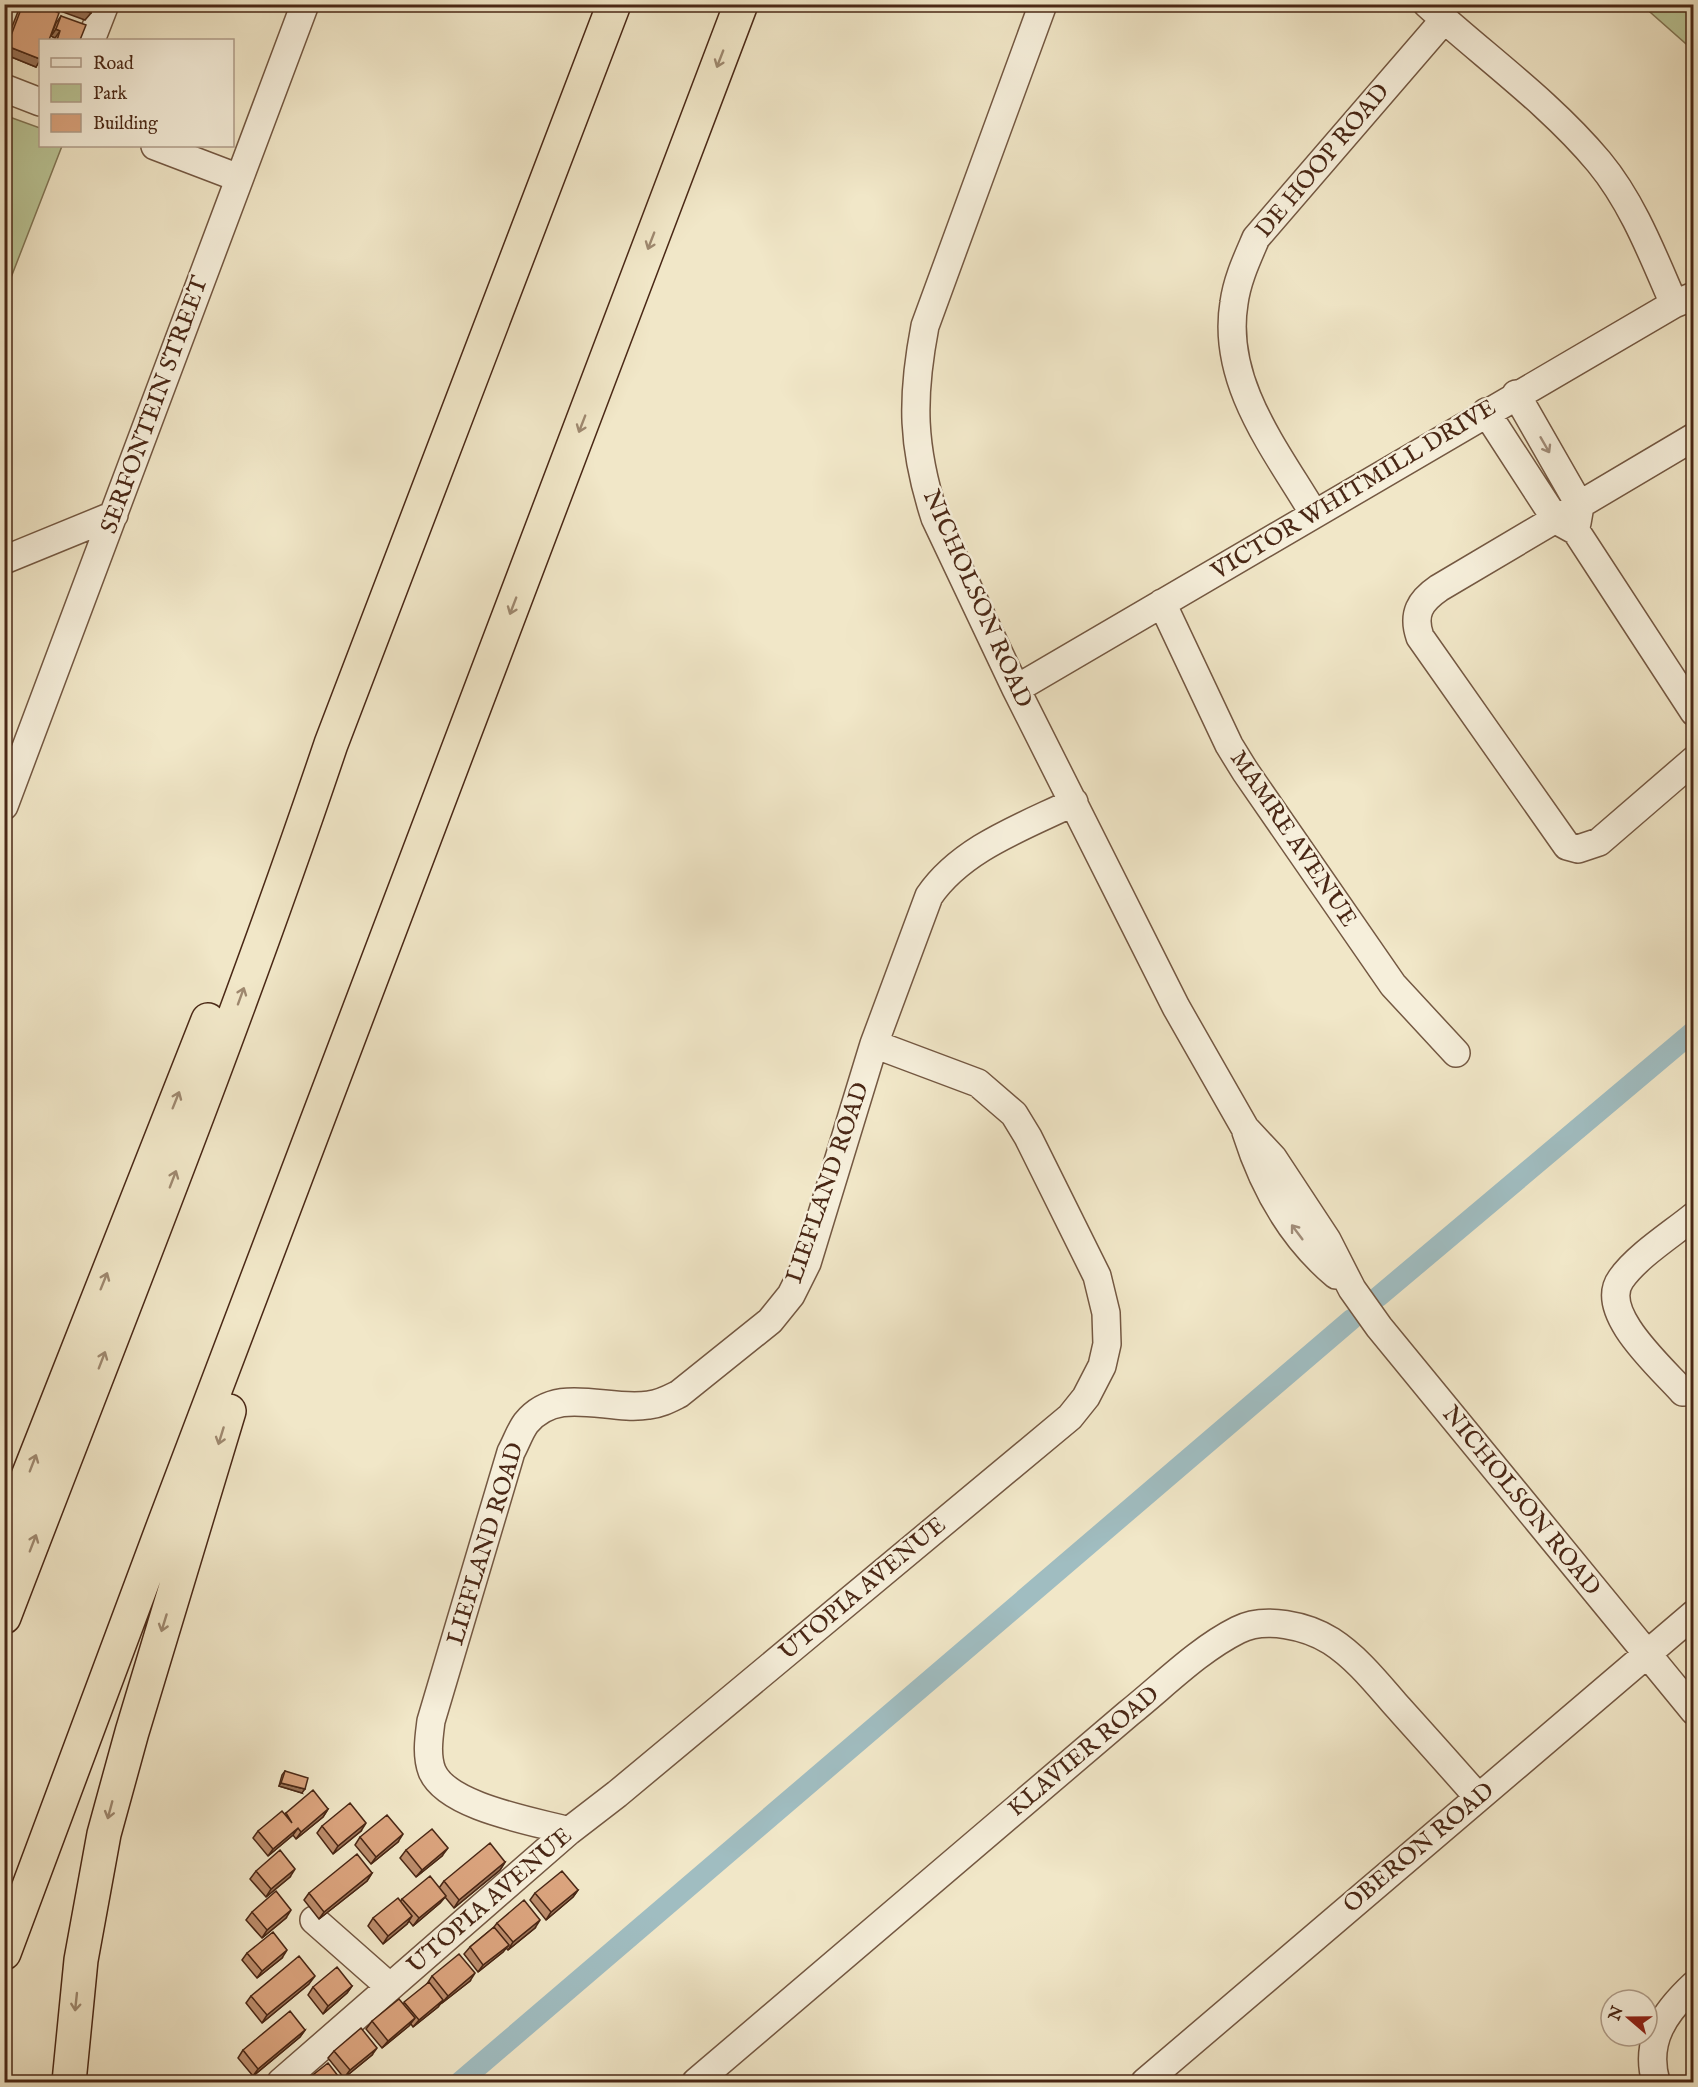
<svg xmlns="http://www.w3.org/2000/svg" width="1698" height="2087" font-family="'IM FELL English',serif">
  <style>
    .green { fill: #bac596; stroke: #827656; stroke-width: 1.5 }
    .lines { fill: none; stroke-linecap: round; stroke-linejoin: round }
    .canal { stroke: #a0bdc1; stroke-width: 21 }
    .minor-casing { stroke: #745842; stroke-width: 30 }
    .highway-casing { stroke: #4a2816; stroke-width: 36 }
    .minor { stroke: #f6efdb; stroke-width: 27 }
    .highway { stroke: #f1e7c8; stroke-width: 33 }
    .wall { fill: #bc8d6c; stroke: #4a2816; stroke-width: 1.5 }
    .shaded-wall { fill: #997358; stroke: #4a2816; stroke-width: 1.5 }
    .building { fill: #dba47e; stroke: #4a2816; stroke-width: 1.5 }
    .oneway { stroke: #9e886f }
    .oneway2 { stroke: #a08c78 }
    .labels { text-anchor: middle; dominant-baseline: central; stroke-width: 5; stroke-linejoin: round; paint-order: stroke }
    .street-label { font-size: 24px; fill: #4a2816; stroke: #f6efdb }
  </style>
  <rect width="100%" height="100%" fill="#f1e7c8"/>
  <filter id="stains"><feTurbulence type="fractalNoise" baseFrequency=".00333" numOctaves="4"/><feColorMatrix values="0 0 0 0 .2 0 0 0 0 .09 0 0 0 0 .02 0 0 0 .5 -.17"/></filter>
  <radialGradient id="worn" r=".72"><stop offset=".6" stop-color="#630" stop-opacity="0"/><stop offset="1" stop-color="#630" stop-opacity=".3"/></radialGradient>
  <path class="green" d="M 1642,5 L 1693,5 L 1693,50 Z
    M 4,115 L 40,128 L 40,146 L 62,146 L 5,293 Z"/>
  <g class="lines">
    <path class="canal" d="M 1378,1297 L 1694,1031
      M 460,2082 L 1352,1319"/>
    <g class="minor-casing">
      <path id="minor" d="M 1043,4 L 925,326 C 911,399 912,447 935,518 L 1016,689 L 1176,1007 L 1245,1128 L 1273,1158 L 1327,1240 L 1352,1289 L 1379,1327 L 1694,1711
        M 1427,4 C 1484,56 1550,103 1599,162 C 1633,203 1653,256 1674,304
        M 91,40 L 105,4
        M 4,88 L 40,102
        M 155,146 L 239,178
        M 1516,394 L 1580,506 L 1577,523
        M 1486,412 L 1556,520 L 1576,531 L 1694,712
        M 1694,437 L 1439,588 C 1420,601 1412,614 1420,637 L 1567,846 L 1578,849 L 1599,842 L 1694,760
        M 1314,514 C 1276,450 1221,382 1234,303 C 1237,280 1247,259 1256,238 L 1444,20
        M 4,560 L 114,515
        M 1162,603 L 1229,745 L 1245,771 L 1393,985 L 1456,1053
        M 1016,689 L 1674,304 L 1694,296
        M 4,806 L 305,4
        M 1246,1132 C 1263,1186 1292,1238 1336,1275
        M 1683,1392 C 1662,1368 1597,1312 1621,1279 C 1637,1256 1672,1234 1694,1216
        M 569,1831 C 533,1821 447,1807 432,1771 C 426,1755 429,1737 431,1721 L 511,1452 C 516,1443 520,1431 526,1423 C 558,1384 607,1412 649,1405 C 660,1404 669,1399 679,1394 L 770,1321 L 791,1295 L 807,1263 L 874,1044 L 929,896 C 962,848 1023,827 1074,802
        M 314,1920 L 390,1987
        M 281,2082 L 569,1831 L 617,1794 L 1070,1417 L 1086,1397 L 1102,1366 L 1107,1344 L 1106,1313 L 1097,1276 L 1028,1137 L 1014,1114 L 978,1083 L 874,1044
        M 696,2082 L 1129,1713 C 1164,1685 1198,1650 1238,1630 C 1265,1616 1307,1626 1331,1641 C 1356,1657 1376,1682 1396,1705 C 1423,1735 1451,1766 1478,1797
        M 1145,2082 L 1694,1614
        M 1656,2082 C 1644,2041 1665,2012 1694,1985"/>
    </g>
    <g class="highway-casing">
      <path id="highway" d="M 4,1537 L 208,1020
        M 4,1617 C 115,1327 232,1038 331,744 L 614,4
        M 4,1953 L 163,1527 L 741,4
        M 69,2082 L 81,1960 L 104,1834 L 132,1732 L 229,1411"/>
    </g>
    <use href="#minor" class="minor"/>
    <use href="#highway" class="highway"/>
  </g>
  <path class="wall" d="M 21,4 L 62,4 L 36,67 L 4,54 L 4,47 Z
    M 61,16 L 80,40 L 54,40 L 55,38 L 51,36 L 56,23 Z
    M 285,1771 L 302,1793 L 279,1786 L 282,1775 Z
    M 328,1809 L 323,1817 L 296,1839 L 293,1835 L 268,1856 L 253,1838 L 258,1831 L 286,1813 Z
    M 322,1826 L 361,1831 L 333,1854 L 317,1833 Z
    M 360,1837 L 398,1842 L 371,1864 L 355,1845 Z
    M 406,1850 L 442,1856 L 416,1877 L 400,1858 Z
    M 505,1862 L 500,1870 L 454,1908 L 445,1897 L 440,1903 L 413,1926 L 409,1921 L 407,1924 L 383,1944 L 368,1926 L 373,1918 L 400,1902 L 402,1899 L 439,1888 L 444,1881 Z
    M 256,1871 L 290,1877 L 266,1897 L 250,1879 Z
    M 372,1873 L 367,1881 L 319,1919 L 304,1900 L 309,1893 Z
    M 578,1890 L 573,1897 L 546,1920 L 530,1900 L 535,1893 Z
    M 252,1912 L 286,1918 L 262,1938 L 246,1920 Z
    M 497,1923 L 535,1928 L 508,1950 L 506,1948 L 503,1952 L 478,1972 L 464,1954 L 470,1947 L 494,1927 Z
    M 247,1953 L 282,1958 L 257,1978 L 242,1960 Z
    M 432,1976 L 470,1981 L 442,2003 L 442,2002 L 438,2007 L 413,2027 L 411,2024 L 382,2048 L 366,2029 L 372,2021 L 403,2004 L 427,1984 Z
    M 309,1984 L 262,2023 L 246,2003 L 251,1996 Z
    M 352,1986 L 347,1993 L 323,2014 L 308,1995 L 313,1987 Z
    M 305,2030 L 300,2037 L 253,2076 L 238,2058 L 243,2050 Z
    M 334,2051 L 372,2055 L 344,2078 L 328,2058 Z"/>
  <path class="shaded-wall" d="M 23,4 L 47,4 L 60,9 L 55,17 Z
    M 65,4 L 69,4 L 91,13 L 85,20 L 60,11 Z
    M 56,29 L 60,31 L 55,38 L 51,36 Z
    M 7,46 L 40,59 L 40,60 L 36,67 L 4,54 L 4,50 Z
    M 281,1783 L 305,1789 L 302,1793 L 279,1786 Z
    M 328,1809 L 323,1817 L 296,1839 L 301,1832 Z
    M 366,1823 L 361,1831 L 333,1854 L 338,1846 Z
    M 298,1828 L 293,1835 L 268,1856 L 273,1849 Z
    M 403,1834 L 398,1842 L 371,1864 L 376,1857 Z
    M 448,1848 L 442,1856 L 416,1877 L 422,1870 Z
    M 505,1862 L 500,1870 L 454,1908 L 459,1900 Z
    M 295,1869 L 290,1877 L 266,1897 L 271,1889 Z
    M 372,1873 L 367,1881 L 319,1919 L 324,1912 Z
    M 578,1890 L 573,1897 L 546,1920 L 551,1912 Z
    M 446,1896 L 440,1903 L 413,1926 L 419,1918 Z
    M 291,1910 L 286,1918 L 262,1938 L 267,1930 Z
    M 412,1916 L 407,1924 L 383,1944 L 388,1936 Z
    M 540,1920 L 535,1928 L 508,1950 L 513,1942 Z
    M 509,1945 L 503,1952 L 478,1972 L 483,1965 Z
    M 287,1950 L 282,1958 L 257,1978 L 262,1971 Z
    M 475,1973 L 470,1981 L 442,2003 L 448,1996 Z
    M 315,1976 L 309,1984 L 262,2023 L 267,2015 Z
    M 352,1986 L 347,1993 L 323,2014 L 328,2006 Z
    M 443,2000 L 438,2007 L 413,2027 L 419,2020 Z
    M 415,2018 L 409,2026 L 382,2048 L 388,2041 Z
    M 305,2030 L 300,2037 L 253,2076 L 258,2069 Z
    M 377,2048 L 372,2055 L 344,2078 L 350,2070 Z"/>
  <path class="building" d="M 23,4 L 39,4 L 59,13 L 49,40 L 40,40 L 40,59 L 7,46 Z
    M 47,4 L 62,4 L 60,9 Z
    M 69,4 L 94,4 L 91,13 Z
    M 61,16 L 86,25 L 80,40 L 57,40 L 60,31 L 56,29 Z
    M 285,1771 L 308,1778 L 305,1789 L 281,1783 Z
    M 313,1790 L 328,1809 L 301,1832 L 298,1828 L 273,1849 L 258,1831 L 282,1811 L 292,1823 L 286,1813 Z
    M 350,1803 L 366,1823 L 338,1846 L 322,1826 Z
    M 387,1815 L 403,1834 L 376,1857 L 360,1837 Z
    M 432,1829 L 448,1848 L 422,1870 L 406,1850 Z
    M 490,1843 L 505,1862 L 459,1900 L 444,1881 Z
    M 280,1850 L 295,1869 L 271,1889 L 256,1871 Z
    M 357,1854 L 372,1873 L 324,1912 L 309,1893 Z
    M 562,1871 L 578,1890 L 551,1912 L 535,1893 Z
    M 430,1876 L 446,1896 L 419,1918 L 402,1899 Z
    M 276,1891 L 291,1910 L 267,1930 L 252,1912 Z
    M 398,1898 L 412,1916 L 388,1936 L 373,1918 Z
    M 524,1900 L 540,1920 L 513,1942 L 497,1923 Z
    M 494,1927 L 509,1945 L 483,1965 L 470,1947 Z
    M 273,1932 L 287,1950 L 262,1971 L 247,1953 Z
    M 459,1954 L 475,1973 L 448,1996 L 432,1976 Z
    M 299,1956 L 315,1976 L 267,2015 L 251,1996 Z
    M 337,1967 L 352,1986 L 328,2006 L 313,1987 Z
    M 429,1982 L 443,2000 L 419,2020 L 404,2002 Z
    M 399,1999 L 415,2018 L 388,2041 L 372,2021 Z
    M 290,2011 L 305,2030 L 258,2069 L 243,2050 Z
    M 361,2028 L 377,2048 L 350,2070 L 334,2051 Z
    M 328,2063 L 342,2081 L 341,2082 L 304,2082 Z"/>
  <defs><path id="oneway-shaft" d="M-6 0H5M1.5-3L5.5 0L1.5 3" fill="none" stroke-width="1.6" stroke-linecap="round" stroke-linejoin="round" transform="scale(1.5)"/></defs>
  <g class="oneway">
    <use href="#oneway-shaft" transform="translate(720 59) rotate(111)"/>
    <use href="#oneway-shaft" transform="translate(651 241) rotate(111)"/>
    <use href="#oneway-shaft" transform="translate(582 424) rotate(111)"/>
    <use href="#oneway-shaft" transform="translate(513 606) rotate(111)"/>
    <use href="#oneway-shaft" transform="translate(241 996) rotate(-70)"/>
    <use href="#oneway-shaft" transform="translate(176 1100) rotate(-68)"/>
    <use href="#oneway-shaft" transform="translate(173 1179) rotate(-69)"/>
    <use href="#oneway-shaft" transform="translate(104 1281) rotate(-68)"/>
    <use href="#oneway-shaft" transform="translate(102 1360) rotate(-69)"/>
    <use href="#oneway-shaft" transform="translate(221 1436) rotate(107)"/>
    <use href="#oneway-shaft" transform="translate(33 1463) rotate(-69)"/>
    <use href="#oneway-shaft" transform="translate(33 1543) rotate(-69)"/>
    <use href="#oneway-shaft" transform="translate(164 1623) rotate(107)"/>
    <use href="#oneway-shaft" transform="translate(110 1810) rotate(105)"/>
    <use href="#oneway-shaft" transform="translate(76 2002) rotate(96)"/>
  </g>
  <g class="oneway2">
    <use href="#oneway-shaft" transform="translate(1545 445) rotate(60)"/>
    <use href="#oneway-shaft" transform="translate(1297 1232) rotate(-127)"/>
  </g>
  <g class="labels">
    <g class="street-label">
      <text transform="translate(1323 161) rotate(-50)">DE HOOP ROAD</text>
      <text transform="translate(155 405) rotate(-70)">SERFONTEIN STREET</text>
      <text transform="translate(1354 490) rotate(-31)">VICTOR WHITMILL DRIVE</text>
      <text transform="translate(977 599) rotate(66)">NICHOLSON ROAD</text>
      <text transform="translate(1293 839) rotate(56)">MAMRE AVENUE</text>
      <text transform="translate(828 1183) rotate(-71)">LIEFLAND ROAD</text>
      <text transform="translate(1521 1501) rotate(51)">NICHOLSON ROAD</text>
      <text transform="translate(486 1544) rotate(-73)">LIEFLAND ROAD</text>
      <text transform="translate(863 1589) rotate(-40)">UTOPIA AVENUE</text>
      <text transform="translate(1084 1752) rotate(-40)">KLAVIER ROAD</text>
      <text transform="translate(1419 1848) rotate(-40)">OBERON ROAD</text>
      <text transform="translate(490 1901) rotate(-41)">UTOPIA AVENUE</text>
    </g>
  </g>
  <rect width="1698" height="2087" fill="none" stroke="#f1e7c8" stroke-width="24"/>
  <rect x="6" y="6" width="1686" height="2075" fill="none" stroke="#4a2816" stroke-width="3"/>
  <rect x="12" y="12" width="1674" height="2063" fill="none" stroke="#4a2816" stroke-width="1.5"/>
  <rect x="39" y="39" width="195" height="108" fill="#f6efdb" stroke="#b19f8c" stroke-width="1.5"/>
  <rect x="51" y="58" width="30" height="9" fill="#f6efdb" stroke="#b19f8c" stroke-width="1.5"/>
  <text x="93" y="69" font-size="18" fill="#4a2816">Road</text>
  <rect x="51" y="84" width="30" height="18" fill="#bac596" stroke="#b19f8c" stroke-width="1.5"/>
  <text x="93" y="99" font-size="18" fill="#4a2816">Park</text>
  <rect x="51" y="114" width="30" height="18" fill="#dba47e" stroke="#b19f8c" stroke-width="1.5"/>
  <text x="93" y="129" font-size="18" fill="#4a2816">Building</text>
  <g transform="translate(1629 2018) rotate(290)"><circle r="28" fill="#f6efdb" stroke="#b19f8c" stroke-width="1.5"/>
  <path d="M0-4.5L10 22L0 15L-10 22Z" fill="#8f2418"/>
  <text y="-9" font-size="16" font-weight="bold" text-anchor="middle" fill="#4a2816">N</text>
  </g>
  <rect width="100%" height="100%" filter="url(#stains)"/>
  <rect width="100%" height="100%" fill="url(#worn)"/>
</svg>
